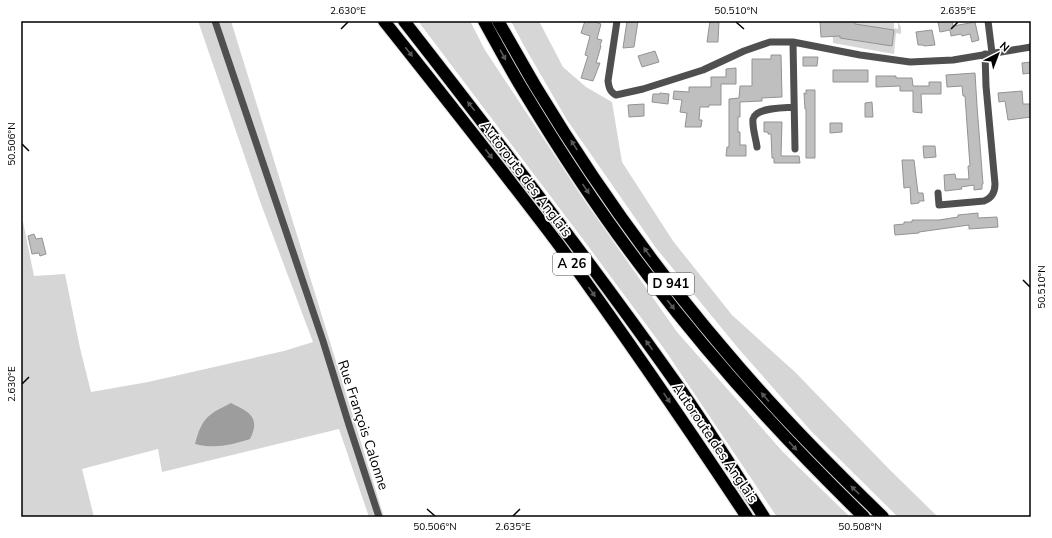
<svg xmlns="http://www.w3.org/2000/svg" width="1052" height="538" font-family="'Nunito Sans',sans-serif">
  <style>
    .green { fill: #d6d6d6 }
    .water { fill: #9d9d9d }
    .building { fill: #bfbfbf; stroke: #939393 }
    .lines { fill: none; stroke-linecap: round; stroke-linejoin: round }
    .highway-casing { stroke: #dbdbdb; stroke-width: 14 }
    .street { stroke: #4f4f4f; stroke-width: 7 }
    .highway { stroke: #000; stroke-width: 12 }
    .oneway { fill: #595959 }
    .ticks { fill: none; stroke: #000; stroke-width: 1.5 }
    .labels { text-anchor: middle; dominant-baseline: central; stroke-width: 3.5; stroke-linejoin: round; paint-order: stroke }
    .shield { fill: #fff; stroke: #4c4c4c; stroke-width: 1 }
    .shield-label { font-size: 13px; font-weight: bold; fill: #000 }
    .street-label { font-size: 14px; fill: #000; stroke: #fff }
    .neatline { fill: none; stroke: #000; stroke-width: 1.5 }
    .ticks-label { font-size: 10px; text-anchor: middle; fill: #000 }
  </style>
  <rect width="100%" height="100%" fill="#fff"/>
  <path class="green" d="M 198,21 L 231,21 L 384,517 L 369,517 L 339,429 L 162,472 L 158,449 L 82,469 L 94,517 L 21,517 L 21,222 L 23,222 L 34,276 L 65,274 L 80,348 L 91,392 L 148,382 L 284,351 L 313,342 L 261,204 Z
    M 418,21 L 470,21 L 485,50 L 582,197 L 677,332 L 783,452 L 850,517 L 777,517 L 665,350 L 585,242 Z
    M 511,21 L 539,21 L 563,67 L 586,87 L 612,102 L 622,162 L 673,241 L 732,315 L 795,372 L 890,470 L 938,517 L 898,517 L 811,431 L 738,348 L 656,248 L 567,120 L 523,44 Z
    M 832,21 L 879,21 L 894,23 L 894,28 L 898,29 L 898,22 L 901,27 L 901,34 L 896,33 L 894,54 L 833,43 Z"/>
  <path class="water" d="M 231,403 C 249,412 261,417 250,439 C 232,445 214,449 195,444 C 202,418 207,415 231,403 Z"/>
  <path class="building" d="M 585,21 L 592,21 L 601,24 L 597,39 L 602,40 L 600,45 L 601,46 L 596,63 L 600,63 L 593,81 L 581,78 L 588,56 L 585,55 L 590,36 L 581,33 Z
    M 627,21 L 638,21 L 634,47 L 623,48 Z
    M 710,21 L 719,21 L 718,42 L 707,42 Z
    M 820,21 L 855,21 L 855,24 L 894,30 L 892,46 L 840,38 L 840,36 L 821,37 Z
    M 944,21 L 952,21 L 953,26 L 975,22 L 979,40 L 972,42 L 970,34 L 962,36 L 961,34 L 951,36 L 950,30 L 940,32 L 938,22 Z
    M 932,30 L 935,45 L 924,46 L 923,45 L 918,45 L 916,32 Z
    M 655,51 L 659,62 L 642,67 L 638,56 Z
    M 771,55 L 781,55 L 782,97 L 762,98 L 762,101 L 740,102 L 740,117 L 738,117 L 738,132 L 740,132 L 740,145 L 746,145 L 746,156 L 726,156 L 727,147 L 729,147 L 729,99 L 739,98 L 740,86 L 752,86 L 752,59 L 771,59 Z
    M 803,57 L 818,57 L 817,66 L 803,66 Z
    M 1031,62 L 1031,73 L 1023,74 L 1022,63 Z
    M 736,68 L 736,84 L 721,84 L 721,105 L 709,105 L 709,107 L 700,107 L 699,120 L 702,120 L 701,127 L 685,127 L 687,113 L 680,112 L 682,100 L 673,99 L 674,91 L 689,92 L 689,87 L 711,87 L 711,77 L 726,77 L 726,69 Z
    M 833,70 L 868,70 L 868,82 L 833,82 Z
    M 975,73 L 977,106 L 983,184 L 982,184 L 982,189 L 974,190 L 974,185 L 961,187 L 962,189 L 945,191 L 944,175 L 955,174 L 956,179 L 969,179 L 968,166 L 970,166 L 965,96 L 963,96 L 962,86 L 947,87 L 946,75 Z
    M 876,76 L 896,76 L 896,78 L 912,78 L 913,86 L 929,86 L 929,82 L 941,82 L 941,94 L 921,94 L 922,113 L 913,112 L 913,91 L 900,91 L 900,86 L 876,87 Z
    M 806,90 L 815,90 L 815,158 L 806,158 L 806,109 L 805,109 L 804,93 L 806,94 Z
    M 1022,91 L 1023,104 L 1031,104 L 1031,117 L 1008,120 L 1005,101 L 999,102 L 998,93 Z
    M 660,93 L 669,94 L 668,104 L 652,102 L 653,94 L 660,94 Z
    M 872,102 L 873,117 L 865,117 L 865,103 Z
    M 644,104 L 644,116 L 629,117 L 628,105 Z
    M 764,122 L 782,122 L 781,156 L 799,156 L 800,163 L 774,163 L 774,158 L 772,158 L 771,134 L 768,134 L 768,132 L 764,132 Z
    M 830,123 L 842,123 L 842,132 L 830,133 Z
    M 923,146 L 935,146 L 936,157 L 924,158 Z
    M 902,160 L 914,160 L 918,193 L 923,193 L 924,201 L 919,201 L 919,203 L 911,204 L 910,187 L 904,188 Z
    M 978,213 L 978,218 L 997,217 L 998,227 L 969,229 L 969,225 L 919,232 L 919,233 L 895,235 L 894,225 L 904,224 L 904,222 L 912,222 L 912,220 L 939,220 L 958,217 L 958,215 Z
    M 34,234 L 36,239 L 42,238 L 46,254 L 40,256 L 39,253 L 32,254 L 28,236 Z"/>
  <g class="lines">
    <g class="highway-casing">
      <path id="highway" d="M 384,21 C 443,95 502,170 559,245 C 624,334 686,425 747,517
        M 404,21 C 497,140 589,260 676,383 C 707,427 735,472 764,517
        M 484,21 C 498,46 511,71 526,95 C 564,158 605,220 650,278 C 715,364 787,442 864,517
        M 498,21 C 511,43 523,65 536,87 C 591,178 653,266 722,347 C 772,407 827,463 883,517"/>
    </g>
    <path class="street" d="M 215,21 L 323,341 L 349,425 L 379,517
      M 617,21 L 608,81 C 609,88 610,92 616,95 L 643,89 L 703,70 L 744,51 L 770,42 L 793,42 L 860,55 L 910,62 L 953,60 L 1031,47
      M 988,21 L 992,53
      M 793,42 L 795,149
      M 757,147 C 756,139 752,127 753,119 C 756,107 784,108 794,107
      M 938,193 L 939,205 L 984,201 C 992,198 995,192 995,184 L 986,86 L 985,54"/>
    <use href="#highway" class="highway"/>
  </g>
  <defs><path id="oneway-solid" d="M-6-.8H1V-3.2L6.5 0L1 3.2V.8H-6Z"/></defs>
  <g class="oneway">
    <use href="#oneway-solid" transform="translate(409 52) rotate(52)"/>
    <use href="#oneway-solid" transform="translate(503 55) rotate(61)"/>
    <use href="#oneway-solid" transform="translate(471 106) rotate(-128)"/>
    <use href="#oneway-solid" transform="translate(574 145) rotate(-123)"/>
    <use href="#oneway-solid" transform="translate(489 154) rotate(53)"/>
    <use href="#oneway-solid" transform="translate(586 189) rotate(56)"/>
    <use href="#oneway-solid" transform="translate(647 252) rotate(-125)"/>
    <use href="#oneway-solid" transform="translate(592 292) rotate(55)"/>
    <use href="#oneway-solid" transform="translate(671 305) rotate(51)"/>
    <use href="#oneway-solid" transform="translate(649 345) rotate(-126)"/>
    <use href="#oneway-solid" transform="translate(765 397) rotate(-131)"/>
    <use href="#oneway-solid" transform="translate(667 398) rotate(56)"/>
    <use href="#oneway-solid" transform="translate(793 446) rotate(47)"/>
    <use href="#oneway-solid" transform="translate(855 490) rotate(-136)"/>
  </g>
  <path class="ticks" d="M 736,22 L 744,29M 341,29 L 348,22M 951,29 L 958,22M 22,144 L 29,151M 1023,280 L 1030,287M 22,384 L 29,377M 427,509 L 435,516M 852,509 L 860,516M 513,516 L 520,509"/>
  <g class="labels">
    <g class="shield">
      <rect x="553" y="253" width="38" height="22" rx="3"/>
      <rect x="648" y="273" width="46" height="22" rx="3"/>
    </g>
    <g class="shield-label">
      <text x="572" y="264">A 26</text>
      <text x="671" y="284">D 941</text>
    </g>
    <g class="street-label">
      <text transform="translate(526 179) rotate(53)">Autoroute des Anglais</text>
      <text transform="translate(363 425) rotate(72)">Rue François Calonne</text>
      <text transform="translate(715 443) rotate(56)">Autoroute des Anglais</text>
    </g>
  </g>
  <rect width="1052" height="538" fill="none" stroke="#ffffff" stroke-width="44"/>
  <g transform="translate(998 54) rotate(42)" stroke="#ffffff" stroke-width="3" paint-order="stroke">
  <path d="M0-3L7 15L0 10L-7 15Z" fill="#000000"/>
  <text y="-6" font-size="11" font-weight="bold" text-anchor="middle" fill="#000000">N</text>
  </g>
  <rect x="22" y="22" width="1008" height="494" class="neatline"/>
  <g class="ticks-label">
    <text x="348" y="14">2.630°E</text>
    <text x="736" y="14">50.510°N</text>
    <text x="958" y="14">2.635°E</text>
    <text transform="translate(11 144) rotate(-90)" y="4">50.506°N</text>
    <text transform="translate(1041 287) rotate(-90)" y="4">50.510°N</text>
    <text transform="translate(11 384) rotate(-90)" y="4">2.630°E</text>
    <text x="435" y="530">50.506°N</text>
    <text x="513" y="530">2.635°E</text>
    <text x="860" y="530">50.508°N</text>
  </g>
</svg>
